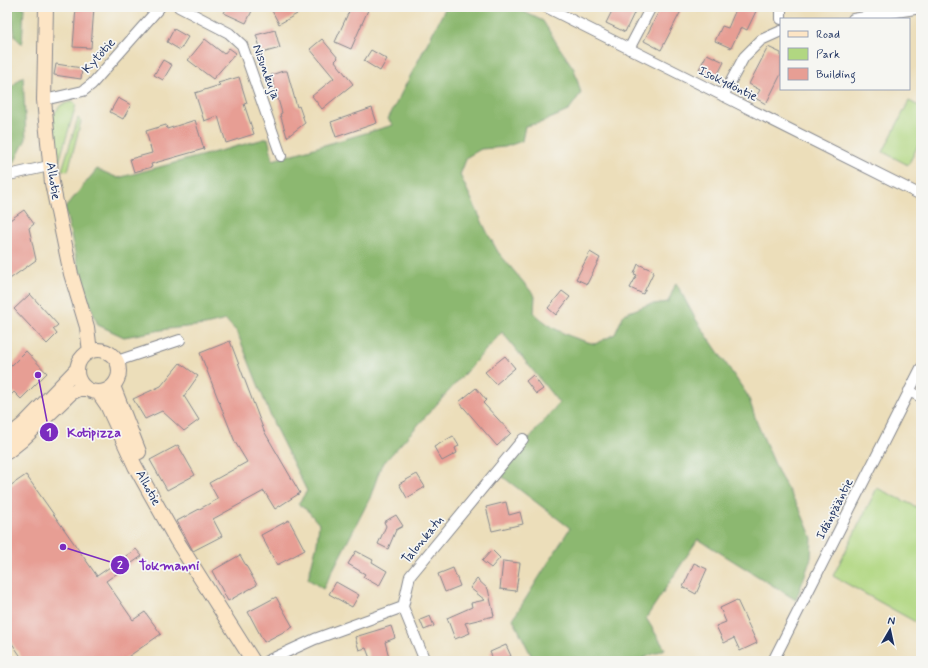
<svg xmlns="http://www.w3.org/2000/svg" width="928" height="668" font-family="Mynerve,sans-serif">
  <style>
    .green { fill: #b1d781; stroke: #668370 }
    .forest { fill: #8cb86f; stroke: #547466 }
    .building { fill: #e79e94 }
    .lines { fill: none; stroke-linecap: round; stroke-linejoin: round }
    .street-casing { stroke: #84868c; stroke-width: 12 }
    .secondary-casing { stroke: #84868c; stroke-width: 16 }
    .street { stroke: #fff; stroke-width: 10 }
    .secondary { stroke: #fde5c5; stroke-width: 14 }
    .labels { text-anchor: middle; dominant-baseline: central; stroke-width: 3.5; stroke-linejoin: round; paint-order: stroke }
    .street-label { font-size: 13px; fill: #1b2f5e; stroke: #f6f6f2 }
    .leader { fill: none; stroke: #7b2cbf; stroke-width: 1.5 }
    .callout-dot { fill: #7b2cbf; stroke: #f6f6f2; stroke-width: 1.5 }
    .mark-label { font-size: 12px; text-anchor: middle; font-weight: bold; fill: #fff }
    .callout-label { font-size: 14px; text-anchor: middle; font-weight: bold; fill: #7b2cbf; stroke: #f6f6f2; stroke-width: 3.5; stroke-linejoin: round; paint-order: stroke }
  </style>
  <rect width="100%" height="100%" fill="#f6f6f2"/>
  <filter id="ink" filterUnits="userSpaceOnUse"><feTurbulence type="fractalNoise" baseFrequency=".025" numOctaves="2"/><feDisplacementMap in="SourceGraphic" scale="8" xChannelSelector="R" yChannelSelector="G"/><feConvolveMatrix kernelMatrix="1 2 1 2 8 2 1 2 1" color-interpolation-filters="sRGB"/></filter>
  <filter id="wash" filterUnits="userSpaceOnUse"><feTurbulence type="fractalNoise" baseFrequency=".012" numOctaves="4" result="noise"/><feDisplacementMap in="SourceGraphic" scale="16" xChannelSelector="R" yChannelSelector="G"/><feGaussianBlur stdDeviation="0.9" result="paint"/><feColorMatrix in="noise" values="0 0 0 0 0 0 0 0 0 0 0 0 0 0 0 0 0 1.4 0 .05"/><feComposite in="paint" operator="in"/></filter>
  <g filter="url(#wash)">
    <rect width="100%" height="100%" fill="#ecdeba"/>
    <path class="green" d="M 73,101 L 76,105 L 58,165 L 56,164 L 52,116 L 61,105 Z
      M 909,101 L 921,107 L 921,140 L 908,165 L 883,152 Z
      M 78,118 L 81,121 L 68,171 L 62,170 Z
      M 877,488 L 921,509 L 921,625 L 833,576 Z"/>
    <path class="forest" d="M 11,7 L 24,7 L 22,44 L 15,37 Z
      M 446,7 L 514,7 L 543,21 L 559,47 L 574,69 L 581,93 L 568,111 L 540,123 L 525,126 L 522,141 L 505,147 L 481,149 L 467,157 L 460,175 L 487,232 L 498,252 L 535,296 L 534,313 C 554,331 569,337 595,344 L 615,334 L 624,314 L 647,305 L 668,302 L 676,283 L 695,318 L 748,396 L 757,423 L 780,476 L 800,510 L 812,538 L 811,558 L 796,600 L 698,539 L 646,618 L 665,649 L 637,661 L 534,661 L 513,619 L 570,528 L 499,474 L 559,403 L 502,332 L 381,466 L 370,498 L 323,589 L 308,579 L 317,544 L 319,524 L 308,511 L 298,504 L 307,491 L 275,427 L 237,332 L 226,320 L 205,325 L 167,329 L 124,337 L 98,325 L 82,284 L 65,208 L 97,169 L 118,178 L 268,138 L 273,160 L 393,125 L 388,119 Z
      M 23,76 L 26,139 L 14,163 L 9,161 L 7,156 L 7,91 Z"/>
    <g id="blocks">
      <path class="building" d="M 76,7 L 94,7 L 91,48 L 73,47 Z
        M 227,7 L 254,7 L 246,23 L 224,13 Z
        M 270,7 L 293,7 L 297,14 L 279,24 Z
        M 351,7 L 361,7 L 368,10 L 351,49 L 335,42 Z
        M 614,7 L 637,7 L 625,32 L 606,23 Z
        M 661,7 L 674,7 L 681,11 L 661,50 L 644,41 Z
        M 737,7 L 758,7 L 747,30 L 741,27 L 731,48 L 715,41 L 722,26 L 728,28 Z
        M 174,29 L 188,37 L 180,50 L 167,42 Z
        M 275,30 L 280,48 L 262,53 L 256,35 Z
        M 205,39 L 224,54 L 229,48 L 236,53 L 213,79 L 188,60 Z
        M 322,39 L 338,58 L 335,61 L 353,84 L 322,109 L 312,96 L 334,78 L 310,49 Z
        M 768,47 L 781,53 L 781,74 L 766,104 L 755,98 L 760,90 L 749,84 Z
        M 371,50 L 387,59 L 380,71 L 364,61 Z
        M 707,54 L 724,62 L 716,78 L 699,69 Z
        M 163,60 L 172,65 L 163,80 L 154,75 Z
        M 56,64 L 82,68 L 81,79 L 54,75 Z
        M 283,71 L 287,71 L 297,107 L 299,106 L 305,123 L 287,137 L 280,114 L 282,113 L 271,75 Z
        M 239,77 L 247,103 L 244,104 L 254,134 L 226,143 L 218,116 L 204,121 L 195,93 L 220,85 L 218,83 Z
        M 118,98 L 131,105 L 123,119 L 110,112 Z
        M 372,108 L 377,123 L 336,137 L 331,122 Z
        M 195,120 L 204,149 L 151,164 L 152,167 L 134,172 L 130,159 L 152,153 L 146,131 L 166,125 L 167,129 Z
        M 24,210 L 34,224 L 29,228 L 36,260 L 7,281 L 7,222 Z
        M 590,252 L 600,258 L 587,284 L 576,279 Z
        M 638,264 L 654,271 L 643,294 L 630,288 L 637,275 L 634,274 Z
        M 562,291 L 570,297 L 556,315 L 548,308 Z
        M 30,294 L 58,325 L 53,329 L 57,334 L 47,344 L 14,309 Z
        M 230,341 L 264,431 L 300,493 L 275,509 L 264,491 L 213,519 L 222,536 L 193,551 L 177,521 L 218,499 L 209,483 L 247,462 L 235,442 L 200,353 Z
        M 26,351 L 47,373 L 21,399 L 14,392 L 7,399 L 7,370 Z
        M 505,356 L 515,368 L 496,384 L 485,372 Z
        M 180,363 L 198,376 L 184,396 L 199,420 L 184,431 L 162,411 L 145,419 L 133,399 L 161,386 Z
        M 533,375 L 543,389 L 536,394 L 526,381 Z
        M 476,388 L 486,400 L 483,403 L 511,433 L 497,446 L 459,402 Z
        M 453,436 L 459,446 L 455,448 L 457,453 L 442,461 L 434,447 Z
        M 178,445 L 195,475 L 167,490 L 150,460 Z
        M 417,474 L 425,487 L 407,498 L 399,484 Z
        M 26,475 L 97,576 L 136,549 L 142,556 L 106,581 L 133,620 L 145,612 L 161,634 L 122,661 L 24,661 L 7,636 L 7,488 Z
        M 506,502 L 509,515 L 520,512 L 523,524 L 492,531 L 486,507 Z
        M 396,515 L 403,526 L 396,530 L 388,549 L 378,544 L 386,526 L 384,522 Z
        M 289,520 L 305,550 L 277,565 L 261,535 Z
        M 492,550 L 500,558 L 491,568 L 482,561 Z
        M 356,551 L 373,560 L 372,562 L 387,571 L 379,586 L 363,577 L 365,574 L 348,564 Z
        M 240,555 L 257,585 L 228,601 L 212,571 Z
        M 503,561 L 520,563 L 516,591 L 500,589 Z
        M 694,563 L 707,569 L 696,594 L 683,587 Z
        M 453,568 L 460,586 L 445,592 L 438,574 Z
        M 477,579 L 488,589 L 494,616 L 465,623 L 470,633 L 455,639 L 447,618 L 472,607 L 471,603 L 485,600 L 470,588 Z
        M 336,582 L 359,595 L 352,607 L 329,594 Z
        M 276,597 L 293,627 L 264,642 L 248,612 Z
        M 737,600 L 757,643 L 740,651 L 734,638 L 724,643 L 716,626 L 726,622 L 720,608 Z
        M 430,616 L 434,626 L 424,630 L 420,620 Z
        M 391,626 L 395,638 L 385,642 L 389,657 L 377,661 L 371,661 L 366,648 L 359,650 L 355,637 Z
        M 506,645 L 511,656 L 500,661 L 494,661 L 490,652 Z"/>
    </g>
  </g>
  <g filter="url(#ink)">
    <use href="#blocks" fill-opacity="0" stroke="#84868c" stroke-width="1"/>
    <g class="lines">
      <g class="street-casing">
        <path id="street" d="M 179,7 L 229,33 L 242,45 L 281,156
          M 546,7 C 671,70 796,132 921,195
          M 781,7 L 781,19
          M 853,19 L 921,8
          M 629,49 L 651,7
          M 723,96 L 744,57 L 761,40 L 781,31
          M 44,100 L 83,91 L 92,84 L 160,7
          M 7,177 L 9,175 L 49,166
          M 117,361 L 180,340
          M 909,391 L 921,397
          M 403,607 L 425,661
          M 267,661 L 315,639 L 403,607 L 410,576 L 523,439
          M 773,661 L 921,368"/>
      </g>
      <g class="secondary-casing">
        <path id="secondary" d="M 46,7 L 44,100 L 52,183 L 71,274 L 87,327 L 90,352
          M77 371a21 21 0 1 1 42 0a21 21 0 1 1-42 0Z
          M 113,386 L 139,452
          M 98,392 L 107,405 L 135,466 L 177,541 L 253,661
          M 7,438 L 23,425 L 77,369
          M 7,452 L 22,440 L 71,393 L 79,389 L 86,389"/>
      </g>
      <use href="#street" class="street"/>
      <use href="#secondary" class="secondary"/>
    </g>
  </g>
  <g class="labels">
    <g class="street-label">
      <text transform="translate(99 56) rotate(-48)">Kytötie</text>
      <text transform="translate(266 72) rotate(70)">Nisunkuja</text>
      <text transform="translate(728 84) rotate(26)">Isokydöntie</text>
      <text transform="translate(53 181) rotate(81)">Alhotie</text>
      <text transform="translate(148 488) rotate(61)">Alhotie</text>
      <text transform="translate(835 509) rotate(-63)">Idänpääntie</text>
      <text transform="translate(423 540) rotate(-50)">Talonkatu</text>
    </g>
  </g>
  <path class="leader" d="M38 375L49 432M63 547L120 565"/>
  <g class="callout-dot">
    <circle cx="38" cy="375" r="4"/>
    <circle cx="63" cy="547" r="4"/>
    <circle cx="49" cy="432" r="10"/>
    <circle cx="120" cy="565" r="10"/>
  </g>
  <g class="mark-label">
    <text x="49" y="436">1</text>
    <text x="120" y="569">2</text>
  </g>
  <g class="callout-label">
    <text x="94" y="437">Kotipizza</text>
    <text x="169" y="570">Tokmanni</text>
  </g>
  <rect width="928" height="668" fill="none" stroke="#f6f6f2" stroke-width="24"/>
  <rect x="780" y="18" width="130" height="72" fill="#f6f6f2" stroke="#9ea6b7"/>
  <rect x="788" y="31" width="20" height="6" fill="#fde5c5" stroke="#9ea6b7"/>
  <text x="816" y="38" font-size="12" fill="#1b2f5e">Road</text>
  <rect x="788" y="48" width="20" height="12" fill="#b1d781" stroke="#9ea6b7"/>
  <text x="816" y="58" font-size="12" fill="#1b2f5e">Park</text>
  <rect x="788" y="68" width="20" height="12" fill="#e79e94" stroke="#9ea6b7"/>
  <text x="816" y="78" font-size="12" fill="#1b2f5e">Building</text>
  <g transform="translate(890 630) rotate(9)" stroke="#f6f6f2" stroke-width="3" paint-order="stroke">
  <path d="M0-3L7 15L0 10L-7 15Z" fill="#1b2f5e"/>
  <text y="-6" font-size="11" font-weight="bold" text-anchor="middle" fill="#1b2f5e">N</text>
  </g>
</svg>
